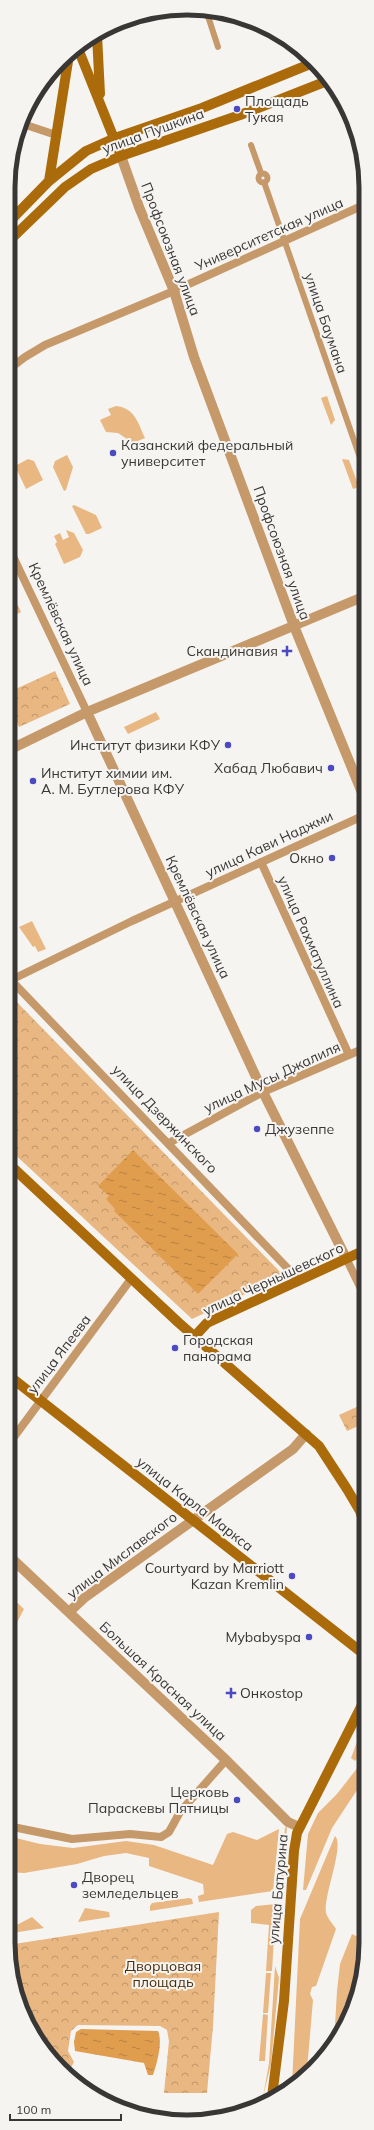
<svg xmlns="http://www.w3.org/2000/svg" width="374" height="2130" font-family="Mulish,sans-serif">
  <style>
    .grass { fill: #e9b781 }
    .park { fill: url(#park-crowns) }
    .water { fill: url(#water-ripples) }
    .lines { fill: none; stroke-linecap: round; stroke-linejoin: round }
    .pedestrian { stroke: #c6996a; stroke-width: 6 }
    .minor { stroke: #c6996a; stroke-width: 8 }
    .tertiary { stroke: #c6996a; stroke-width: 10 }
    .secondary { stroke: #ac6b0b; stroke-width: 10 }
    .poi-dot { fill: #4c4ac1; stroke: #f6f4f1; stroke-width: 1.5 }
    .labels { text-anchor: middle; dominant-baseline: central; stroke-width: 4; stroke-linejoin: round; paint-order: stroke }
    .poi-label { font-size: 14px; fill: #383736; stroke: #f6f4f1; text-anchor: start }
    .street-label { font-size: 14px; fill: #383736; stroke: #f6f4f1 }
    .park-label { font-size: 14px; fill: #492d0b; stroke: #f6f4f1 }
    .rim { fill: none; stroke: #383736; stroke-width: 5 }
  </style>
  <defs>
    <pattern id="park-crowns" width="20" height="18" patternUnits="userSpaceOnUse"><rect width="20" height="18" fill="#e9b781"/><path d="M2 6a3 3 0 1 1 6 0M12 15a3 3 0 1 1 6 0" fill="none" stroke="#be966a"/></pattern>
    <pattern id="water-ripples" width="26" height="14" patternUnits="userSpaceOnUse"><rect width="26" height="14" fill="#e19d4e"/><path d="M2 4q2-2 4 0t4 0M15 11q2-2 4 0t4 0" fill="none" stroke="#b78142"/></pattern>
  </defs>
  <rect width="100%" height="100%" fill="#f6f4f1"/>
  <path class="grass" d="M 327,396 L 335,420 L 331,425 L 321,398 Z
    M 116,406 C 135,408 138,423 145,438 L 133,443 L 118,433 L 106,432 L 100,420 L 111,415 L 108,409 Z
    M 67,455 L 73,467 L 66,490 L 64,491 L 53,467 L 55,461 Z
    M 28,459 L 34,461 L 43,480 L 26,489 L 15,466 Z
    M 342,459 L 349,460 L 359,487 L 353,489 Z
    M 74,505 L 96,515 L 102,528 L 89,534 L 86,534 L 72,506 Z
    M 66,530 L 74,533 L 83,550 L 80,557 L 64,564 L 55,544 L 57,542 L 54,536 L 60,533 L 63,540 L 69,537 Z
    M 156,712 L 160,719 L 128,734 L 124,727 Z
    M 32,921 L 46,949 L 38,952 L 35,946 L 33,947 L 19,927 Z
    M 10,1596 L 24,1609 L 8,1640 L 8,1621 L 15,1614 L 8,1608 L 8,1598 Z
    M 365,1720 L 365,1749 L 355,1761 L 351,1758 Z
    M 358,1767 L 359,1787 L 332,1828 L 306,1890 L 303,1890 L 308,1834 L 318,1813 L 337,1794 Z
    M 287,1826 L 282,1891 L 279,1892 L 285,1828 Z
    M 279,1829 L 273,1891 L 199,1902 L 198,1896 L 204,1894 L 203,1884 L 149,1866 L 149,1858 L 126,1853 L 104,1856 L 77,1864 L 24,1873 L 8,1872 L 8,1836 L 40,1844 L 73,1848 L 126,1841 L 154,1845 L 213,1865 L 227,1834 L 233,1832 L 257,1840 Z
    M 335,1836 C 345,1845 323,1896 326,1913 C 328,1919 333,1924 336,1929 L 316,1986 L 312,1987 L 310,1994 L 313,2000 L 307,2070 L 303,2079 L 292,2085 L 300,1919 Z
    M 189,1898 L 192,1899 L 193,1904 L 150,1911 L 150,1906 L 152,1903 Z
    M 276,1904 L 272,1971 L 266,1971 L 269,1925 L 251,1923 L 251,1910 L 256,1906 Z
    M 85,1908 L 109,1912 L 110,1917 L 78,1922 Z
    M 32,1917 L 44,1928 L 12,1933 L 11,1928 Z
    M 365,1929 L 364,1966 L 342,2032 L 334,2042 L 337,1991 L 340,1964 L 352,1934 L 360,1938 Z
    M 275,1966 L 279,1978 L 271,2064 L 263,2097 L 269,2063 Z
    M 266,1973 L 271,1973 L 268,2013 L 263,2013 Z
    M 263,2014 L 268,2015 L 265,2061 L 259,2061 Z"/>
  <path class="park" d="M 9,586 L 21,612 L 9,618 Z
    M 55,671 L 70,704 L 19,727 L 9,702 L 9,692 Z
    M 9,994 L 284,1276 L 192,1319 L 9,1149 Z
    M 365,1403 L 365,1423 L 347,1431 L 339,1415 Z
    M 219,1912 L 213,2026 L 207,2093 L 164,2093 L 169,2041 L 167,2030 L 160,2026 L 78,2025 L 71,2031 L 68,2051 L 74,2062 L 67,2074 L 60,2069 L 22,2011 L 8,1945 Z"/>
  <path class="water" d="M 133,1150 L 238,1254 L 198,1294 L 114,1211 L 115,1209 L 106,1199 L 109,1196 L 98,1186 Z
    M 81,2029 L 158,2031 C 163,2042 157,2063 153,2075 L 148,2075 L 144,2063 L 75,2051 L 74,2042 L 76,2032 Z"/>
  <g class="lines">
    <path class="pedestrian" d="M 206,10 L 218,47
      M 251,145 L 261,173
      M258.5 178a4.5 4.5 0 1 1 9 0a4.5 4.5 0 1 1-9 0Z
      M 264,182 L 365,472"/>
    <path class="minor" d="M 23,124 L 56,135
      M 9,369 L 25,357 L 45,345 L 169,293 L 366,204
      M 9,548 L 87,712
      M 261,862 L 349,1055
      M 9,978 L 294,1275 L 298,1282
      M 11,980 L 132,921 L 365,815
      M 169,1143 L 263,1092 L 365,1048
      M 347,1260 L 365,1297
      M 8,1445 L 131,1279
      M 8,1826 L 72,1839 L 130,1834 L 161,1837 L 169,1832 L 180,1812 L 226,1760"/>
    <path class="tertiary" d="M 121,156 L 139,207 L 174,291 L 194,357 L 294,626 L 365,800
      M 87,712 L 263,1092 L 347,1260
      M 9,750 L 87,712 L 365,596
      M 8,1555 L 226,1760 L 288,1822 L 299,1827
      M 69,1612 L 84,1598 L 293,1449 L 306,1434"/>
    <path class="secondary" d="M 97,35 L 100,94
      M 77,46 L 121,156
      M 49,181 L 69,55
      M 9,222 L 49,181 L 86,151 L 115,138 L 202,108 L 315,62
      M 9,241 L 65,187 L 91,169 L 121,156 L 240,115 L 327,81
      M 9,1164 L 179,1323 L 319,1446 L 347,1489 L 360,1511 L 365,1526
      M 195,1336 L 207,1323 L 365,1250
      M 8,1375 L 365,1655
      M 272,2097 L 284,2001 L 294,1851 L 297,1833 L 365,1699"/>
  </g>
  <g class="poi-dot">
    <circle cx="237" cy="109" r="4"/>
    <circle cx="113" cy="453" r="4"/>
    <path d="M285 645h4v4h4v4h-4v4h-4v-4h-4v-4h4z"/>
    <circle cx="228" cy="745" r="4"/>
    <circle cx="331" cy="768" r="4"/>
    <circle cx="33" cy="781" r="4"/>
    <circle cx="332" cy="858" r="4"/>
    <circle cx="257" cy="1129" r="4"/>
    <circle cx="175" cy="1348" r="4"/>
    <circle cx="292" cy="1576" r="4"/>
    <circle cx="309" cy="1637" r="4"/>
    <path d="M229 1687h4v4h4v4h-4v4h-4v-4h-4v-4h4z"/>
    <circle cx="237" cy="1800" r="4"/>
    <circle cx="74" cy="1885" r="4"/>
  </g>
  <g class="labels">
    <g class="poi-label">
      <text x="245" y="101">Площадь<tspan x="245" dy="16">Тукая</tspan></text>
      <text x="121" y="445">Казанский федеральный<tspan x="121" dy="16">университет</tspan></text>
      <text x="278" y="651" text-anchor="end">Скандинавия</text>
      <text x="220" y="745" text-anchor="end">Институт физики КФУ</text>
      <text x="323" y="768" text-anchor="end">Хабад Любавич</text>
      <text x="41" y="773">Институт химии им.<tspan x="41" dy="16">А. М. Бутлерова КФУ</tspan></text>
      <text x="324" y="858" text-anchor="end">Окно</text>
      <text x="265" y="1129">Джузеппе</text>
      <text x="183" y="1340">Городская<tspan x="183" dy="16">панорама</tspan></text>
      <text x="284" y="1568" text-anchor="end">Courtyard by Marriott<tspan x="284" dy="16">Kazan Kremlin</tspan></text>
      <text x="301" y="1637" text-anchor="end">Mybabyspa</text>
      <text x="240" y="1693">Онкоstop</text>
      <text x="229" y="1792" text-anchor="end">Церковь<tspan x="229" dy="16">Параскевы Пятницы</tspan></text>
      <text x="82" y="1877">Дворец<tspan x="82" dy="16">земледельцев</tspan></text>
    </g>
    <g class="street-label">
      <text transform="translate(153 131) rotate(-20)">улица Пушкина</text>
      <text transform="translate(269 234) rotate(-24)">Университетская улица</text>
      <text transform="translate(171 249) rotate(69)">Профсоюзная улица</text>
      <text transform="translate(326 323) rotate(71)">улица Баумана</text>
      <text transform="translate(282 553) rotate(70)">Профсоюзная улица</text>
      <text transform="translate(61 624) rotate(65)">Кремлёвская улица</text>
      <text transform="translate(269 844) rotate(-25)">улица Кави Наджми</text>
      <text transform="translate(198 917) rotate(65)">Кремлёвская улица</text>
      <text transform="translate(311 942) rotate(66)">улица Рахматуллина</text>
      <text transform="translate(272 1077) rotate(-25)">улица Мусы Джалиля</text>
      <text transform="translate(165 1119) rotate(46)">улица Дзержинского</text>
      <text transform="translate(273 1279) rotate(-25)">улица Чернышевского</text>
      <text transform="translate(59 1354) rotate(-53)">улица Япеева</text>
      <text transform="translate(195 1504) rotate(38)">улица Карла Маркса</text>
      <text transform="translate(122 1555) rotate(-37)">улица Миславского</text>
      <text transform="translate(163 1681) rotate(43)">Большая Красная улица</text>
      <text transform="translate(278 1889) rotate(-85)">улица Батурина</text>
    </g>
    <g class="park-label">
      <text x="163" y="1966">Дворцовая<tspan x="163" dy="16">площадь</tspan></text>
    </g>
  </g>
  <path d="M0 0H374V2130H0ZM187 15H187A172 172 0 0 1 359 187V1943A172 172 0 0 1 187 2115H187A172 172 0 0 1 15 1943V187A172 172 0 0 1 187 15Z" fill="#f6f4f1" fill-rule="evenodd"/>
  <path class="rim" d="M187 15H187A172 172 0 0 1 359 187V1943A172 172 0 0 1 187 2115H187A172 172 0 0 1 15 1943V187A172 172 0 0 1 187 15Z"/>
  <path d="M10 2114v6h111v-6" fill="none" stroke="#383736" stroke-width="2"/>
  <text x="16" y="2114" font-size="12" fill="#383736" stroke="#f6f4f1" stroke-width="3" paint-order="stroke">100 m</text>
</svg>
